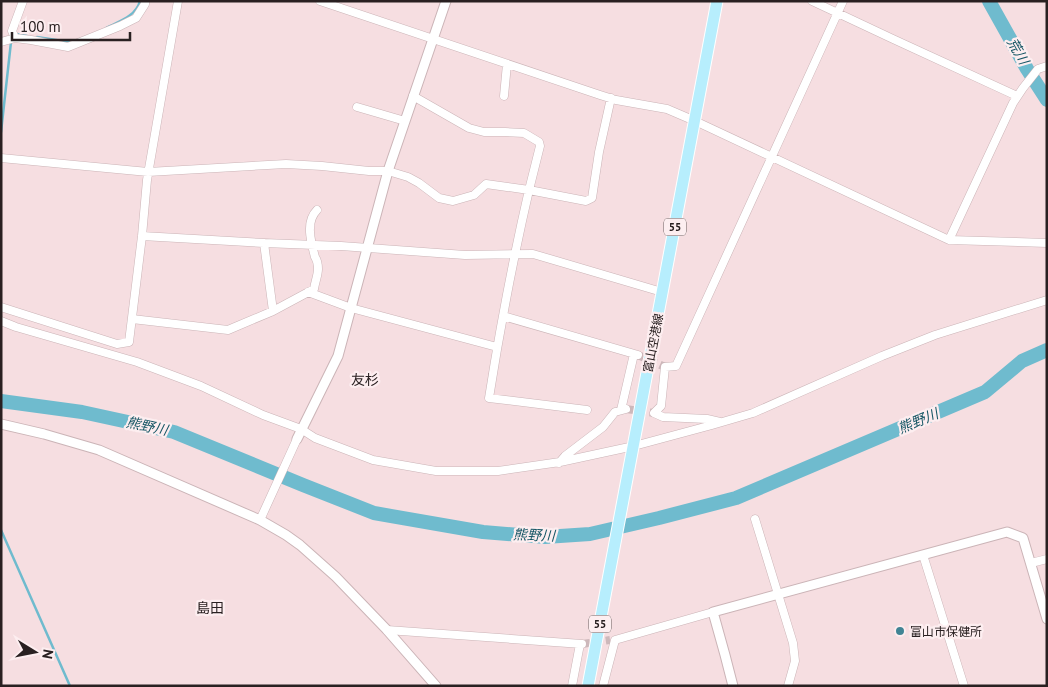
<svg xmlns="http://www.w3.org/2000/svg" width="1048" height="687" font-family="'PT Sans','Noto Sans JP',sans-serif">
  <style>
    .lines { fill: none; stroke-linecap: round; stroke-linejoin: round }
    .stream { stroke: #6fbbce; stroke-width: 2.5 }
    .river { stroke: #6fbbce; stroke-width: 14 }
    .minor-tunnel { stroke: #cdb8bb; stroke-width: 8; stroke-dasharray: 8 4; stroke-linecap: butt }
    .minor-casing { stroke: #cbb4b7; stroke-width: 9 }
    .tertiary-casing { stroke: #cbb4b7; stroke-width: 11 }
    .primary-casing { stroke: #fff; stroke-width: 13 }
    .minor { stroke: #fff; stroke-width: 8 }
    .tertiary { stroke: #fff; stroke-width: 9 }
    .primary { stroke: #b7eefd; stroke-width: 11 }
    .poi-dot { fill: #418494; stroke: #fdeef0; stroke-width: 2 }
    .labels { text-anchor: middle; dominant-baseline: central; stroke-width: 4.5; stroke-linejoin: round; paint-order: stroke }
    .shield { fill: #fdeef0; stroke: #695e5f; stroke-width: 1 }
    .shield-label { font-size: 11px; font-weight: bold; fill: #292021 }
    .street-label { font-size: 12px; fill: #292021; stroke: #fdeef0 }
    .poi-label { font-size: 12px; fill: #292021; stroke: #fdeef0; text-anchor: start }
    .water-label { font-size: 14px; font-style: italic; fill: #155564; stroke: #fdeef0 }
    .neighbourhood-label { font-size: 14px; fill: #292021; stroke: #fdeef0 }
  </style>
  <rect width="100%" height="100%" fill="#f6dee1"/>
  <g class="lines">
    <path class="stream" d="M 106,28 C 120,21 136,16 140,1
      M 15,35 L 16,34 L 27,36
      M 37,37 L 69,42 L 74,41
      M 1,132 L 11,42
      M 1,530 L 70,686"/>
    <path class="river" d="M 989,1 L 1027,69 L 1047,100
      M 1,401 L 82,412 L 174,432 L 303,485 L 374,513 L 483,532 L 545,537 L 590,534 L 659,518 L 736,498 L 985,392 L 1022,361 L 1047,350"/>
    <path class="minor-tunnel" d="M 638,355 L 665,367
      M 626,409 L 654,413
      M 582,644 L 610,640"/>
    <g class="minor-casing">
      <path id="minor" d="M 320,1 L 600,95 L 616,100 L 667,109 L 695,121 L 949,240 L 1047,243
        M 812,1 L 893,39 L 1017,96
        M 15,38 L 31,40 L 68,47 L 120,26 L 136,18 L 145,4 L 145,1
        M 1,42 L 15,38 L 12,31 L 23,1
        M 504,96 L 507,64
        M 357,107 L 405,121
        M 1,158 L 148,172 L 286,164 L 322,166 L 369,171 L 388,171 L 408,177 L 419,183 L 439,198 L 453,201 L 474,195 L 486,184 L 529,190 L 540,146 L 539,142 L 524,133 L 505,132 L 484,132 L 469,128 L 413,96
        M 142,236 L 264,243 L 341,246 L 465,255 L 533,254 L 662,292
        M 949,240 L 1013,103 L 1023,88 L 1038,69 L 1047,66
        M 308,292 L 351,308 L 497,347
        M 1,307 L 117,344 L 129,342 L 142,236 L 147,180 L 178,1
        M 273,311 L 314,289 C 315,282 318,275 318,269 C 318,265 317,260 315,257 C 311,242 305,222 317,210
        M 503,316 L 638,355
        M 132,319 L 228,330 L 273,311 L 264,243
        M 1,321 L 16,327 L 137,362 L 201,386 L 263,415 L 301,429 L 315,438 L 373,460 L 436,471 L 498,471 L 560,462 L 634,446 L 712,425 L 753,413 L 882,356 L 935,335 L 1047,300
        M 587,410 L 489,398 C 500,328 513,259 529,190 L 586,201 L 592,198 L 599,152 L 611,98
        M 621,410 L 634,354
        M 720,422 L 707,419 L 663,417 L 654,413 L 661,406 L 665,367 L 676,366 L 843,1
        M 559,463 L 565,456 L 603,427 L 615,412 L 626,409
        M 755,519 L 793,643 L 795,661 L 788,686
        M 260,520 L 297,439
        M 923,555 L 964,686
        M 1031,563 L 1047,559
        M 387,630 L 582,644
        M 572,686 L 580,644
        M 603,686 L 615,640 L 713,612"/>
    </g>
    <g class="tertiary-casing">
      <path id="tertiary" d="M 1,424 L 44,434 L 99,450 L 260,520 L 286,535 L 300,545 L 336,577 L 387,630 L 436,686
        M 297,439 L 338,356 L 388,171 L 446,1
        M 733,686 L 725,655 L 713,612 L 1007,532 L 1023,538 L 1047,619"/>
    </g>
    <g class="primary-casing">
      <path id="primary" d="M 588,686 L 717,1"/>
    </g>
    <use href="#minor" class="minor"/>
    <use href="#tertiary" class="tertiary"/>
    <use href="#primary" class="primary"/>
  </g>
  <circle class="poi-dot" cx="900" cy="631" r="5"/>
  <g class="labels">
    <g class="shield">
      <rect x="664" y="218.5" width="22" height="17" rx="4"/>
      <rect x="589" y="615.5" width="22" height="17" rx="4"/>
    </g>
    <g class="shield-label">
      <text x="675" y="227">55</text>
      <text x="600" y="624">55</text>
    </g>
    <g class="street-label">
      <text transform="translate(653 343) rotate(-79)">富山空港線</text>
    </g>
    <g class="poi-label">
      <text x="910" y="631">富山市保健所</text>
    </g>
    <g class="water-label">
      <text transform="translate(1018 51) rotate(60)">荒川</text>
      <text transform="translate(918 421) rotate(-23)">熊野川</text>
      <text transform="translate(147 426) rotate(12)">熊野川</text>
      <text transform="translate(534 535) rotate(2)">熊野川</text>
    </g>
    <g class="neighbourhood-label">
      <text x="365" y="380">友杉</text>
      <text x="210" y="608">島田</text>
    </g>
  </g>
  <rect width="1048" height="687" fill="none" stroke="#292021" stroke-width="5"/>
  <g transform="translate(35 652) rotate(100)" stroke="#fdeef0" stroke-width="4" paint-order="stroke">
  <path d="M0-4L9 19L0 12L-9 19Z" fill="#292021"/>
  <text y="-8" font-size="14" font-weight="bold" text-anchor="middle" fill="#292021">N</text>
  </g>
  <path d="M12 32v8h118v-8" fill="none" stroke="#292021" stroke-width="2.5"/>
  <text x="20" y="32" font-size="15" fill="#292021" stroke="#fdeef0" stroke-width="4" paint-order="stroke">100 m</text>
</svg>
